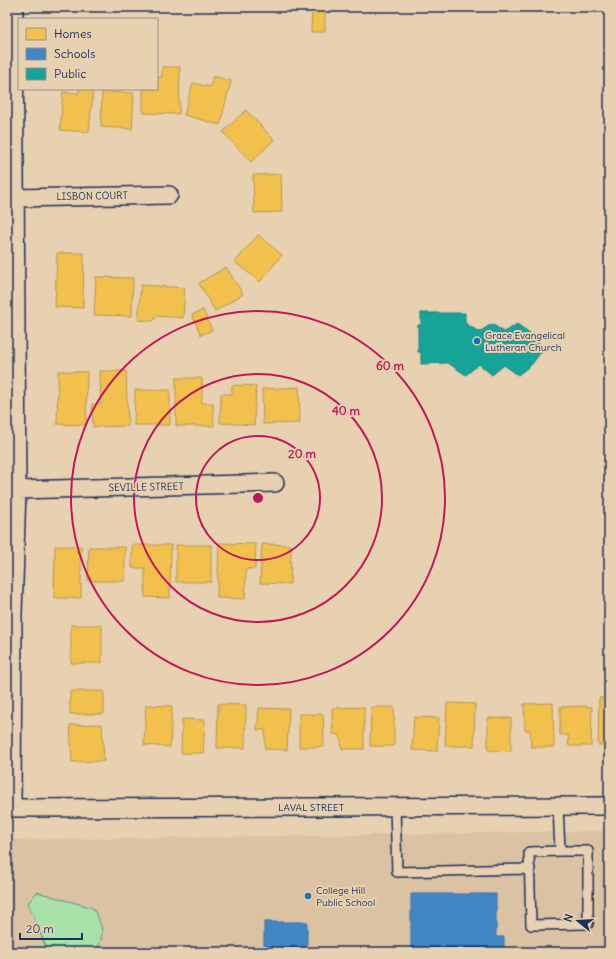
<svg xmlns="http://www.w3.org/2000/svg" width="616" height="959" font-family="Delius,sans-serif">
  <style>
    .built { fill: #dac2a3 }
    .green { fill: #a7e3a9; stroke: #618984 }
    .homes { fill: #f2c14e; stroke: #b29553 }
    .schools { fill: #3f88c5; stroke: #346da6 }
    .public { fill: #17a398; stroke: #188087 }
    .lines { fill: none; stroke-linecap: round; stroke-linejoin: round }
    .lane-casing { stroke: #1b2f5e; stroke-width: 12 }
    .street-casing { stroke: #1b2f5e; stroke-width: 20 }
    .lane { stroke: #e8d1b1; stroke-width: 9 }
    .street { stroke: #e8d1b1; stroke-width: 17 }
    .ring { fill: none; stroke: #c2185b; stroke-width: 2 }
    .poi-dot { fill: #1f6fb2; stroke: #e8d1b1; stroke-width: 1.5 }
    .labels { text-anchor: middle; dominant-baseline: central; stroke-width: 4; stroke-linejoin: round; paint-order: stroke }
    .street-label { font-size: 10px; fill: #1b2f5e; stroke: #e8d1b1 }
    .poi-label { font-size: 10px; fill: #1b2f5e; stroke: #e8d1b1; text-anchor: start }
    .centre { fill: #c2185b; stroke: #e8d1b1; stroke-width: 2 }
    .ring-label { font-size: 12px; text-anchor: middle; font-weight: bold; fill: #c2185b; stroke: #e8d1b1; stroke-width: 4; stroke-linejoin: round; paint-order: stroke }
  </style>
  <rect width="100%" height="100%" fill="#e8d1b1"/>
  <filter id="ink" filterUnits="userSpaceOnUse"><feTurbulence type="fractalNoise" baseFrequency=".025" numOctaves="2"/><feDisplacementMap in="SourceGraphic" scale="8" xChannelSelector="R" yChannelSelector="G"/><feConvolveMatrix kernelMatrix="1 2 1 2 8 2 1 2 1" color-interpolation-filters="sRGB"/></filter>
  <g filter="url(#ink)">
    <path class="built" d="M 609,831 L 609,952 L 7,952 L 7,840 Z"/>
    <path class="green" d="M 37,892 L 93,908 C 101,923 108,938 93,952 L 48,952 L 28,903 Z"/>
    <path class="homes" d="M 325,8 L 325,32 L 311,32 L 312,9 Z
      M 162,67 L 180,67 L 179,114 L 143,113 L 143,89 L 157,89 L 157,77 L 162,77 Z
      M 213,76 L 231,81 L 220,125 L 184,115 L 193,83 L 210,87 Z
      M 79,89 L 93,89 L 89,132 L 60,130 L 63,92 L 79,93 Z
      M 102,92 L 134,93 L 132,129 L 101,127 Z
      M 246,110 L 274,140 L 251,162 L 223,132 Z
      M 281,174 L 282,212 L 254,213 L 253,175 Z
      M 258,235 L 282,255 L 260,282 L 235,262 Z
      M 57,253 L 84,253 L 83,308 L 55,307 Z
      M 226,267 L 243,294 L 215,311 L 199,283 Z
      M 96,277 L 133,278 L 132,316 L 94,315 Z
      M 141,285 L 185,288 L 183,318 L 157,316 L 153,321 L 138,320 Z
      M 203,310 L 212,330 L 201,335 L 192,315 Z
      M 58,371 L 87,372 L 86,425 L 57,424 Z
      M 100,371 L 126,371 L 128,426 L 93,427 L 92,404 L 101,404 Z
      M 176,378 L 202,378 L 202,403 L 213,403 L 214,426 L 176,426 Z
      M 232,385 L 256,386 L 254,425 L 220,423 L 221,394 L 232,394 Z
      M 299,387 L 300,423 L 263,424 L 262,389 Z
      M 135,390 L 170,390 L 170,425 L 134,425 Z
      M 219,543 L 256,544 L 255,569 L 246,569 L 245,599 L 217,598 Z
      M 262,544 L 291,545 L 290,584 L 260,583 Z
      M 132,545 L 171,545 L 170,598 L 145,597 L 145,568 L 132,568 Z
      M 176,545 L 211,545 L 211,582 L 176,582 Z
      M 55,546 L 81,546 L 81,598 L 54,598 Z
      M 89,547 L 125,547 L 125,581 L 88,581 Z
      M 71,625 L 102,625 L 102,663 L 71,663 Z
      M 70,691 L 104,691 L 104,714 L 70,714 Z
      M 599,698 L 609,698 L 609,745 L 598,745 Z
      M 447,703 L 475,704 L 474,746 L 445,746 Z
      M 553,703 L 554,747 L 531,747 L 530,730 L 525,730 L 524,704 Z
      M 218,704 L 246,705 L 245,748 L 217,748 Z
      M 146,705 L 172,706 L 170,747 L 144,745 Z
      M 582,706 L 592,707 L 591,746 L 569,746 L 568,735 L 560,735 L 560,707 Z
      M 364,707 L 364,749 L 342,749 L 340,735 L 333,734 L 332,708 Z
      M 371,707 L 394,707 L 394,746 L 370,746 Z
      M 259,708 L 289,709 L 287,750 L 265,749 L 265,730 L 257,730 Z
      M 299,714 L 323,714 L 324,747 L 299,747 Z
      M 414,717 L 439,718 L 437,751 L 412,750 Z
      M 488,718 L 511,718 L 511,751 L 488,750 Z
      M 182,719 L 205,720 L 203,753 L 181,753 Z
      M 102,724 L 104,761 L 72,762 L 70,725 Z"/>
    <path class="schools" d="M 411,894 L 496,894 L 496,937 L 504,937 L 504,952 L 411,951 Z
      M 264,922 L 307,922 L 307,949 L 264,949 Z"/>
    <path class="public" d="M 421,313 L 465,313 L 465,323 L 479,332 L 492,324 L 504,332 L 517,324 L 530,333 L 543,349 L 532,364 L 518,375 L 504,365 L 492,375 L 479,364 L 466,375 L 448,363 L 421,364 L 421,352 L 418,352 L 418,325 L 421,325 Z"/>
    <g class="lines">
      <g class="lane-casing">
        <path id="lane" d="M 558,806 L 560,851
          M 395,807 L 397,872 L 530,869
          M 560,851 L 588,851 L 588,924 L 531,925 L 529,852 Z"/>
      </g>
      <g class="street-casing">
        <path id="street" d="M 15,198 L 169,195
          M 17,490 L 275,483
          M 7,808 L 609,806
          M 12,808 L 13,613 L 17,490 L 14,7"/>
      </g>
      <use href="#lane" class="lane"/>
      <use href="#street" class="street"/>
    </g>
  </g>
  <g class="ring">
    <circle cx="258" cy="498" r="62"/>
    <circle cx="258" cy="498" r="124"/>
    <circle cx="258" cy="498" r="187"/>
  </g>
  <g class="poi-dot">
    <circle cx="477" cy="341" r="4"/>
    <circle cx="308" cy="896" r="4"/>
  </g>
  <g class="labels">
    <g class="street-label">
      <text transform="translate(92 196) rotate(-1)">LISBON COURT</text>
      <text transform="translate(146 487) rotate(-1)">SEVILLE STREET</text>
      <text x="311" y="807">LAVAL STREET</text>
    </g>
    <g class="poi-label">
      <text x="485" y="335">Grace Evangelical<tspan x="485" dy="12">Lutheran Church</tspan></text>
      <text x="316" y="890">College Hill<tspan x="316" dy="12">Public School</tspan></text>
    </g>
  </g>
  <circle cx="258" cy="498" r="6" class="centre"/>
  <g class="ring-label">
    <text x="390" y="370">60 m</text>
    <text x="346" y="415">40 m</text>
    <text x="302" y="458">20 m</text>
  </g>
  <rect width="616" height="959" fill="none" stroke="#e8d1b1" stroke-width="24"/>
  <rect x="12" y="12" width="592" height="935" fill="none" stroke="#1b2f5e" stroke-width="1.5" filter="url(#ink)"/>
  <rect x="18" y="18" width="140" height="72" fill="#e8d1b1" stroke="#969090"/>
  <rect x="26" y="28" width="20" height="12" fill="#f2c14e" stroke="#969090"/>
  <text x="54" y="38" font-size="12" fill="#1b2f5e">Homes</text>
  <rect x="26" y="48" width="20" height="12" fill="#3f88c5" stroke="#969090"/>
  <text x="54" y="58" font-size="12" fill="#1b2f5e">Schools</text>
  <rect x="26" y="68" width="20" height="12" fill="#17a398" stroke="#969090"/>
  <text x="54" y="78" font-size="12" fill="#1b2f5e">Public</text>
  <g transform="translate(578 921) rotate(288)" stroke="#e8d1b1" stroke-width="3" paint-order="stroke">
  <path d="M0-3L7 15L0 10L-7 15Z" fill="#1b2f5e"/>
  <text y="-6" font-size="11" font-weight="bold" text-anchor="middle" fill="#1b2f5e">N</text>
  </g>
  <path d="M20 933v6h62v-6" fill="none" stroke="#1b2f5e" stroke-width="2"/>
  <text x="26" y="933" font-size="12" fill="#1b2f5e" stroke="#e8d1b1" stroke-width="3" paint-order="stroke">20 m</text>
</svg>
